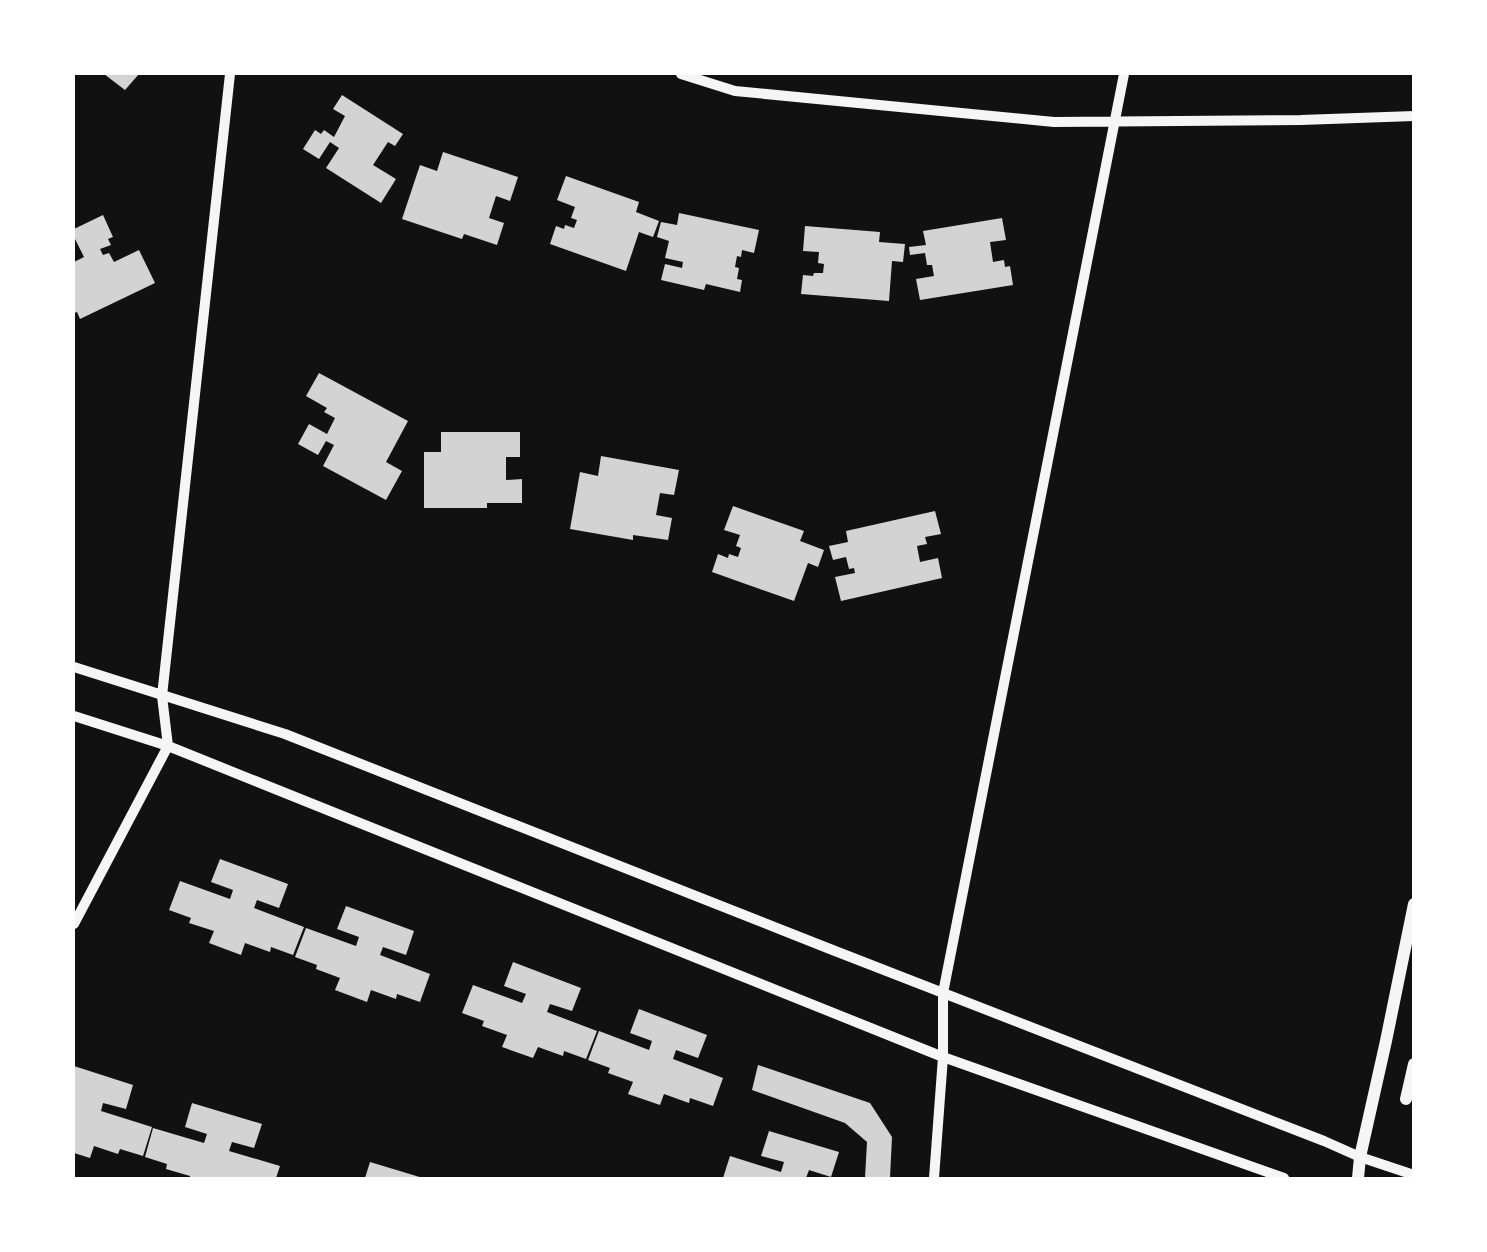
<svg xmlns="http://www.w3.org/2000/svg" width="1487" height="1252" font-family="Manrope,sans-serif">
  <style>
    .building { fill: #d3d3d3 }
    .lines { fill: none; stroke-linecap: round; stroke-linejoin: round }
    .tertiary { stroke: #f5f5f5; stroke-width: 10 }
    .secondary { stroke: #f5f5f5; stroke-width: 12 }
  </style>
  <rect width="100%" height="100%" fill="#111"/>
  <path class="building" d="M 104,74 L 139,74 L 125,90 Z
    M 342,95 L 403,134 L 395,146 L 388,142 L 373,165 L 396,179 L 381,203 L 326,168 L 339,148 L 330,142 L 319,159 L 303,149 L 315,130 L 321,134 L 324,130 L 334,137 L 345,116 L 333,109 Z
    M 443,152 L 518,177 L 510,201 L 496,196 L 489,218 L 504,223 L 497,245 L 464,234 L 462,239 L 402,219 L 420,165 L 437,171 Z
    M 566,176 L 639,202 L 636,212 L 659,221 L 653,237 L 639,232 L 626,271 L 550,244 L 556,226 L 564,229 L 565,225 L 574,228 L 577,220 L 571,218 L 575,207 L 557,200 Z
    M 679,213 L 759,230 L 754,253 L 742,250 L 741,257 L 737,256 L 735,267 L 739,268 L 737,279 L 742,280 L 740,292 L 706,284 L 704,290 L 661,280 L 665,264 L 682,268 L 683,262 L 665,258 L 669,241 L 657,237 L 661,222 L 677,225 Z
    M 103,215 L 113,237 L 108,239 L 111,245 L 100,249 L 103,255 L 109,253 L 114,262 L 139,250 L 155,283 L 80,319 L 77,312 L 74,313 L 74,262 L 84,257 L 74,237 L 74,229 Z
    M 1002,218 L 1006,240 L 990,242 L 993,262 L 1004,260 L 1005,267 L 1010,266 L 1013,285 L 920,300 L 916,279 L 934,276 L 932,265 L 927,265 L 925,253 L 910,255 L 909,247 L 926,245 L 923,231 Z
    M 805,226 L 880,232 L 879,242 L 905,244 L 903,262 L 892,261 L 889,301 L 801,294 L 803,275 L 813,276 L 814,273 L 823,273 L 824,264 L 818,263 L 819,252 L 803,251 Z
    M 319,373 L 408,421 L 386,462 L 402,471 L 386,500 L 323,466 L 334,445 L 326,441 L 318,455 L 298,444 L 309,424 L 327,434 L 335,418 L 324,412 L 327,408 L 306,396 Z
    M 441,432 L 520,432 L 520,457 L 506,457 L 506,480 L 522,479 L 522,503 L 487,503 L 487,508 L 424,508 L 424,452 L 441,452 Z
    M 601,456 L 679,470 L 674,495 L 660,493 L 656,515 L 672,518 L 668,540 L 633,535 L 633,540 L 570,529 L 580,472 L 598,476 Z
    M 733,506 L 804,531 L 800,541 L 824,550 L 818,567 L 808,563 L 794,601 L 712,572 L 718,554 L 728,558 L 729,554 L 738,557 L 741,548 L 736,546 L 740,535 L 724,530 Z
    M 935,511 L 941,534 L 925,537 L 927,544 L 917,546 L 920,562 L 938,558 L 942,578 L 841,601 L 835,577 L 855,573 L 854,568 L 849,569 L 846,557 L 833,560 L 829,546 L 848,542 L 846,531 Z
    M 220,859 L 288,884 L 279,908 L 257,900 L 254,908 L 304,927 L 293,955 L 271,947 L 270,952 L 245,943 L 241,955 L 209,943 L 214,931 L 189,923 L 191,918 L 169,910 L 180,881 L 230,899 L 233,890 L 211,882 Z
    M 346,906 L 414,931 L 406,955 L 383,947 L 380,955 L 430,974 L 420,1002 L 397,994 L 396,999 L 371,990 L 367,1002 L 335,990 L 340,978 L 316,969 L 317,965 L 295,957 L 306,928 L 356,946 L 359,937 L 337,929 Z
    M 513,962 L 581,988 L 572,1011 L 550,1004 L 547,1012 L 597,1031 L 586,1059 L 564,1051 L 563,1056 L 538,1047 L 533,1058 L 502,1047 L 507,1035 L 482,1026 L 484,1021 L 462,1013 L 473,985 L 522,1003 L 526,994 L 504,986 Z
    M 639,1009 L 707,1035 L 698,1058 L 676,1050 L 673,1059 L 723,1078 L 713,1106 L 690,1098 L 689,1103 L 664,1094 L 660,1105 L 628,1094 L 633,1082 L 608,1073 L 610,1068 L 588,1060 L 599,1031 L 649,1050 L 652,1041 L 630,1033 Z
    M 758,1065 L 870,1103 L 892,1137 L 890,1178 L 865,1178 L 867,1142 L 845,1123 L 752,1090 Z
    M 74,1066 L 133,1085 L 126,1109 L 103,1103 L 101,1111 L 152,1127 L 143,1156 L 120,1149 L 118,1154 L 94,1146 L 90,1158 L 74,1153 Z
    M 192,1103 L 262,1124 L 254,1148 L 232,1142 L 229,1151 L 280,1166 L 276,1178 L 190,1178 L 190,1176 L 166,1169 L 167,1164 L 145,1157 L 153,1128 L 204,1143 L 207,1134 L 185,1127 Z
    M 769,1131 L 839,1152 L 831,1177 L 809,1170 L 806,1178 L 723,1178 L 730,1156 L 781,1172 L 784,1162 L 761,1156 Z
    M 370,1162 L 423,1178 L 365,1178 Z"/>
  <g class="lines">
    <path class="tertiary" d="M 681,74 L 735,91 L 1054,122 L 1301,120 L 1414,116
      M 74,667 L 285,734 L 830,949 L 1324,1141 L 1360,1157 L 1414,1175
      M 74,716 L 168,746 L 943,1057 L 1284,1178
      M 74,924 L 168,746 L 162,696 L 230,74
      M 934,1178 L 943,1057 L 943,993 L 1124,74"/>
    <path class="secondary" d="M 1406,1099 L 1414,1064
      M 1358,1178 L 1360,1157 L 1386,1041 L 1414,904"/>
  </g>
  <rect width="1487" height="1252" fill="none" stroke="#ffffff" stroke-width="150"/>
</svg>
